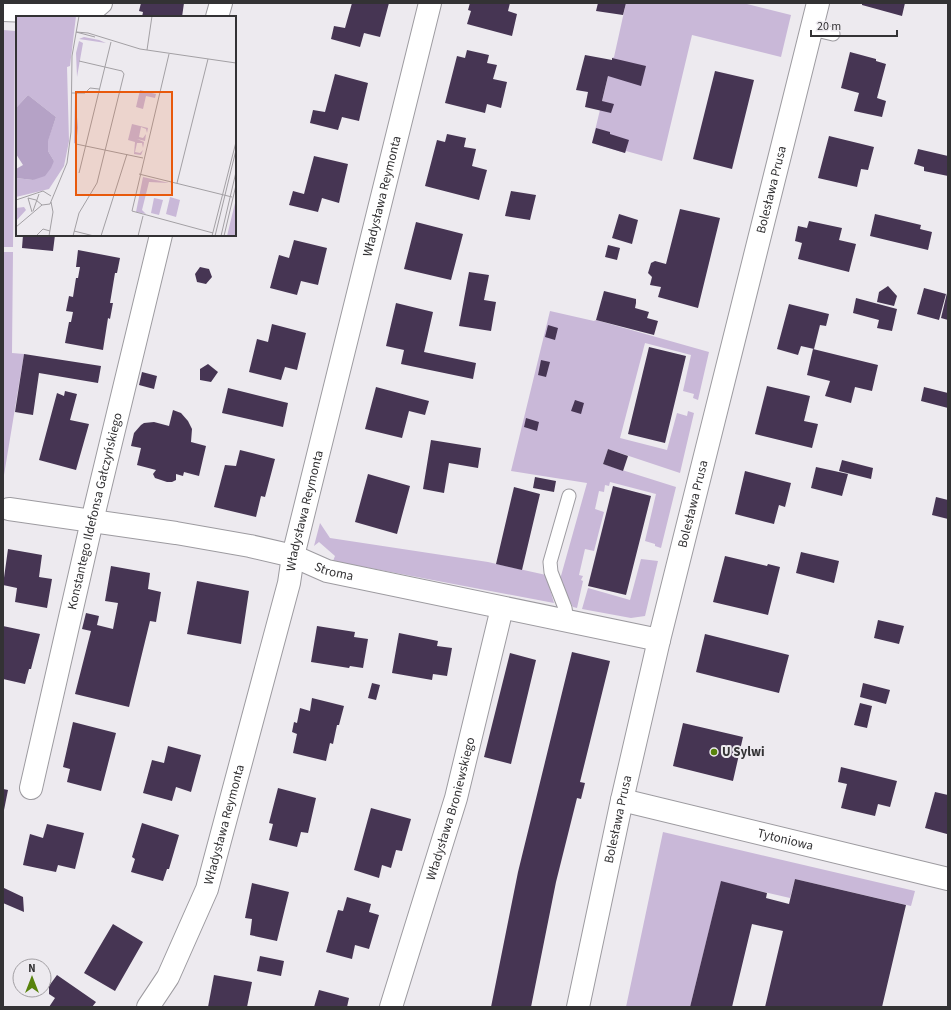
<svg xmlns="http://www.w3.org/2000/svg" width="951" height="1010" font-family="'Source Sans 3',sans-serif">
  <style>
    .green { fill: #c9b8d8 }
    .building { fill: #463553 }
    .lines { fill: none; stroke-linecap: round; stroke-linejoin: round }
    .lane-casing { stroke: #9d9ba0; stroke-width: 15 }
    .street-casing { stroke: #9d9ba0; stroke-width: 24 }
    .lane { stroke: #fff; stroke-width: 13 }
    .street { stroke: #fff; stroke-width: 22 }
    .poi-dot { fill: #58830c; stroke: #edeaef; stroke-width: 1.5 }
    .labels { text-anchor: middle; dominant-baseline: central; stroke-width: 4; stroke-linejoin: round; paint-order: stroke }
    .street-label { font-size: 13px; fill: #333234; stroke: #edeaef }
    .poi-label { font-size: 13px; font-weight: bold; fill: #333234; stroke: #edeaef; text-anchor: start }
    .inset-road { fill: none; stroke: #a3a0a4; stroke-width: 1 }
    .view { fill: #e8590c; fill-opacity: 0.15; stroke: #e8590c; stroke-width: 2 }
    .inset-edge { fill: none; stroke: #333234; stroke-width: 2 }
  </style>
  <rect width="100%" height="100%" fill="#edeaef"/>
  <path class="green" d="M 626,3 L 743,3 L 791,15 L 781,57 L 692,35 L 662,161 L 626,151 L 625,153 L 592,143 L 612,60 L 612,58 L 614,57 Z
    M 3,30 L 15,31 L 13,247 L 3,247 Z
    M 3,252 L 13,252 L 12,353 L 24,354 L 3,481 Z
    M 550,311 L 594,321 L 596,320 L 709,352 L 698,400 L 693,398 L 694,394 L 683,391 L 691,355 L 645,343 L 620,438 L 667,450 L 677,413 L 687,416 L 688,411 L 694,413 L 680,473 L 608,449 L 603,464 L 676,487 L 661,548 L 655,546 L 655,544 L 645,541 L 656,494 L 610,482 L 609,486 L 605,485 L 604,492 L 599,491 L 595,509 L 604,512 L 594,551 L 585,549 L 579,575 L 583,576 L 581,580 L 583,581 L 577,608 L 573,607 L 559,583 L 587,483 L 511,471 Z
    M 320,523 L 330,538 L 488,562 L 546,575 L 554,603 L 333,561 L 335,556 L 319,542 L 314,546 Z
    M 641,559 L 658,561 L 645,616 L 631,618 L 582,609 L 588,588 L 630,600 Z
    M 663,832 L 915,891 L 911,906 L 795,879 L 790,898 L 721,882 L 690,1007 L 626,1007 Z"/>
  <path class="building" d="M 141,3 L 184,3 L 182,17 L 142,17 L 143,12 L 139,11 Z
    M 352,3 L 389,3 L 380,37 L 364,33 L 360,47 L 331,39 L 334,26 L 345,28 Z
    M 470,3 L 510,3 L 508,11 L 517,14 L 512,36 L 467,24 L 471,11 L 468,10 Z
    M 598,3 L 626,3 L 623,15 L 596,11 Z
    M 862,3 L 905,3 L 902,16 L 862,5 Z
    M 467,50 L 489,55 L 487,63 L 497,65 L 493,79 L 507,82 L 501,108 L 487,104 L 485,113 L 445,103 L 457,56 L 465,58 Z
    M 850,52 L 876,59 L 876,61 L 886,64 L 877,98 L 886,101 L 882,117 L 854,111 L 859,93 L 841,88 Z
    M 585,55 L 612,60 L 612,58 L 646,66 L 641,86 L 608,76 L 602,101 L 614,104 L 611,113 L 585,107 L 588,92 L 576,90 Z
    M 715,71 L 754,80 L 732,169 L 693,159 Z
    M 335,74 L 368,83 L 359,121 L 342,117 L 338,130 L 310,123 L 313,110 L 325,112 Z
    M 596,128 L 610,132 L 610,134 L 629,140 L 625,153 L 592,143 Z
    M 447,134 L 466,138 L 464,147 L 476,149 L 472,166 L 487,170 L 479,200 L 425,186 L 437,140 L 445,142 Z
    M 829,136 L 874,147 L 868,170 L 861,169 L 857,187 L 818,178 Z
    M 918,149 L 948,156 L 948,176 L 924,171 L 924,167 L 914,164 Z
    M 314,156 L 348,164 L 339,203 L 322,198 L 318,212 L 289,205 L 293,191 L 304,194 Z
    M 511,191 L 536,195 L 530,220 L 505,216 Z
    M 680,209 L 720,218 L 698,308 L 658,297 L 661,287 L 650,285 L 652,277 L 648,273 L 651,263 L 655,261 L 666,264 Z
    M 619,214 L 638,220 L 632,244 L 612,238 Z
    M 875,214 L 921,225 L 920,229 L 932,232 L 928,250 L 870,236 Z
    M 809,221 L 842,228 L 839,240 L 856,244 L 849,272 L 798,259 L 802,243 L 795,241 L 798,226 L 807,228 Z
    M 416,222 L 463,234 L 451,280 L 404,269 Z
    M 23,235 L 55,235 L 53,251 L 22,248 Z
    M 294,240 L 327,248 L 318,285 L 301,281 L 297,295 L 270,288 L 279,255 L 289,258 Z
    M 608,245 L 620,248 L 617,260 L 605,257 Z
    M 78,250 L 120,258 L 117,273 L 115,273 L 110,303 L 113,303 L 110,319 L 108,318 L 103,350 L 65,343 L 69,322 L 71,322 L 73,312 L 66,311 L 69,296 L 73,297 L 76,278 L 78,278 L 80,267 L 76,267 Z
    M 200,267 L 209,269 L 212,277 L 206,284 L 197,282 L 195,274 Z
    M 469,272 L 489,275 L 484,300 L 496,302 L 491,331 L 459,326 Z
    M 888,286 L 897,296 L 894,306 L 877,302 L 879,292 Z
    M 924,288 L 946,294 L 939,320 L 917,314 Z
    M 604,291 L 636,299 L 636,303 L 635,308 L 649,312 L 647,318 L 658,321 L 654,335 L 596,320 Z
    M 947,293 L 948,293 L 948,320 L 941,318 Z
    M 856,298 L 897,309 L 892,331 L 877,328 L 879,320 L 853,313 Z
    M 396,303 L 433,312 L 424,352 L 476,363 L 473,379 L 401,364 L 404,350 L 386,346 Z
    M 789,304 L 829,314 L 826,326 L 820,325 L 814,349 L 801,346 L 798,355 L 777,349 Z
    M 272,324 L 306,333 L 297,370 L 285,367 L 281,380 L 249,372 L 257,339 L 268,342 Z
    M 548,325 L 558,328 L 555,340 L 545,337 Z
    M 649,347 L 686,356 L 665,443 L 628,434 Z
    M 813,349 L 878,365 L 872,391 L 855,387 L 851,403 L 825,396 L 830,381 L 807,375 Z
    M 24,354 L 101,366 L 98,383 L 39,373 L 33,415 L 15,412 Z
    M 541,360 L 550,362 L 546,377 L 538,375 Z
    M 208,364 L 218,372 L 211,382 L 200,380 L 200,369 Z
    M 142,372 L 157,376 L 154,389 L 139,385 Z
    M 767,386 L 810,396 L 804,421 L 818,424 L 812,448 L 755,434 Z
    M 376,387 L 429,401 L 425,415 L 409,411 L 402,438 L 365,429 Z
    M 924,387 L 948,393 L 948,408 L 921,401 Z
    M 228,388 L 288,403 L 283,427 L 222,413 Z
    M 65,391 L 77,394 L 70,420 L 89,424 L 76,470 L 39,460 L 57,393 L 64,396 Z
    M 575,400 L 584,403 L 581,414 L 571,411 Z
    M 173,410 L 181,413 L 188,421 L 192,429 L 191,442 L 206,446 L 199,476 L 184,472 L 183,476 L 176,474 L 176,480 L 172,482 L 167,482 L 155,478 L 153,474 L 156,470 L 137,465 L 141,448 L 131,446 L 134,433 L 141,425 L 144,423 L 154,422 L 169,426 Z
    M 526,418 L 539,422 L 537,431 L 524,427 Z
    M 431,440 L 481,448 L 478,468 L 449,463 L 444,493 L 423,489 Z
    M 608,449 L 628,456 L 623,471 L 603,464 Z
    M 240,450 L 275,459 L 265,497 L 261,496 L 256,517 L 214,507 L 225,465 L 236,466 Z
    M 842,460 L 873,468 L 871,479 L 839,471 Z
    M 816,467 L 848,474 L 842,496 L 811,488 Z
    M 745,471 L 791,483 L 785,507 L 779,505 L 774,524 L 735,514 Z
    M 368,474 L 410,486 L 397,534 L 355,522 Z
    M 535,477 L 556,481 L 554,492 L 533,488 Z
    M 613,486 L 651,496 L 626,595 L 588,586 Z
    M 514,487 L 540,494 L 522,570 L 496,564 Z
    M 936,497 L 948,500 L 948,519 L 932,515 Z
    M 8,549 L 42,555 L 39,577 L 52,579 L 47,608 L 15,602 L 17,588 L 3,585 Z
    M 801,552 L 839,561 L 834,583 L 796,573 Z
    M 725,556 L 767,566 L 768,564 L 780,567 L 768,615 L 713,602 Z
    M 111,566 L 150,573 L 148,589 L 161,592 L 156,622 L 150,621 L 129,707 L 75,694 L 91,631 L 82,629 L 86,613 L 99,616 L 97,625 L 113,629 L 118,603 L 105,601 Z
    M 197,581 L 249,591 L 241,644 L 187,634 Z
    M 878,620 L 904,626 L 899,644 L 874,638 Z
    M 3,626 L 40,634 L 31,669 L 29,669 L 25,684 L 3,679 Z
    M 317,626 L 355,632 L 354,637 L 368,639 L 363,668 L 350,666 L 349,668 L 311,662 Z
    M 399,633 L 438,641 L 437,646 L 452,648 L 447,676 L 433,674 L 432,680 L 392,673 Z
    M 705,634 L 789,655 L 779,693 L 696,672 Z
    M 572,652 L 610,661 L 580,782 L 585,783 L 581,799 L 577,798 L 556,882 L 531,1007 L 491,1007 L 518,872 Z
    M 510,653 L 536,660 L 511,764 L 484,757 Z
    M 372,683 L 380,685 L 376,700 L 368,698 Z
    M 863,683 L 890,690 L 886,704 L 860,697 Z
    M 312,698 L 344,706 L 339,725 L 337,725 L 333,744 L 330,743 L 326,761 L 293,753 L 297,734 L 292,732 L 294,722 L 297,723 L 300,708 L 310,711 Z
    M 860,703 L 872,706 L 867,728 L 854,725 Z
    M 73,722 L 116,733 L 101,791 L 67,782 L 70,769 L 63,767 Z
    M 683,723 L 743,737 L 733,781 L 673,766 Z
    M 168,746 L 201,755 L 191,792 L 176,787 L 172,801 L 143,793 L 152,760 L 164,763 Z
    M 841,767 L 897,781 L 890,807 L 878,804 L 875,816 L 841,808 L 847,784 L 838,782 Z
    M 278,788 L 316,798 L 308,833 L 301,832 L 297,847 L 269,840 L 273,824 L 269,823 Z
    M 3,789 L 8,790 L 4,810 L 3,810 Z
    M 935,792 L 948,795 L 947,834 L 925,828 Z
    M 371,808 L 411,819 L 402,851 L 396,850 L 391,868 L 382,865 L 379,878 L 354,870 Z
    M 142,823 L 179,835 L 169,869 L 167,869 L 163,881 L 131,872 L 135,859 L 132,857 Z
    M 47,824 L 84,833 L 75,869 L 58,865 L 56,872 L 23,865 L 30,834 L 43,838 Z
    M 795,879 L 906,905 L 882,1007 L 765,1007 L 783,931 L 752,924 L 732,1007 L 690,1007 L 721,881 L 767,893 L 766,898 L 789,904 Z
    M 252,883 L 289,892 L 277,941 L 250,935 L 252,919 L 245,918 Z
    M 4,888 L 23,897 L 24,912 L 3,903 Z
    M 347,897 L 371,904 L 369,912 L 379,915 L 369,949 L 355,945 L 352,959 L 326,952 L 338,910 L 343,911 Z
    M 113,924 L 143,942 L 115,991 L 84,973 Z
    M 260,956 L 284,961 L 281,976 L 257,971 Z
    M 57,975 L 96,1002 L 92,1007 L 49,1007 L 55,998 L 49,994 L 49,986 Z
    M 214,975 L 252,982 L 247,1007 L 208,1007 Z
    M 319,990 L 349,998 L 347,1007 L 314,1007 Z"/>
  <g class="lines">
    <g class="lane-casing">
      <path id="lane" d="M 812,29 L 833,34
        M 567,621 L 565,608 L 551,572 L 550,562 L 569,496"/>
    </g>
    <g class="street-casing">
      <g id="street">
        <path d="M 3,10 L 80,13 L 94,9 L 101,3"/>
        <path d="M 217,17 L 221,3"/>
        <path id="s1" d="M 9,509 L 176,533 L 250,546 L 293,556 L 327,571 L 659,640"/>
        <path id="s2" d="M 31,788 L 92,521 L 161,235"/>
        <path id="s3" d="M 622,800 L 948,879"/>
        <path id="s4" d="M 148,1007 L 168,977 L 207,889 L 289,583 L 293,556 L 430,3"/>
        <path id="s5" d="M 391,1007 L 456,798 L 502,608"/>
        <path id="s6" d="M 578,1007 L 622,800 L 659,640 L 818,3"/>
      </g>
    </g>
    <use href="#lane" class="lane"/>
    <use href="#street" class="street"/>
  </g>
  <circle class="poi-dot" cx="714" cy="752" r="4"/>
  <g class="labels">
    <g class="street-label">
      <text stroke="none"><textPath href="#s6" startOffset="840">Bolesława Prusa</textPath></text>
      <text stroke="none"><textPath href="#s4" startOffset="847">Władysława Reymonta</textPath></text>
      <text stroke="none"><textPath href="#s6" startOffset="516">Bolesława Prusa</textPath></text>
      <text stroke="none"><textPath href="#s2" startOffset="284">Konstantego Ildefonsa Gałczyńskiego</textPath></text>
      <text stroke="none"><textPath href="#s4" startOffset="523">Władysława Reymonta</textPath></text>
      <text stroke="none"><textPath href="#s1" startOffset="332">Stroma</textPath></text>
      <text stroke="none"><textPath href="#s5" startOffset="207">Władysława Broniewskiego</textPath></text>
      <text stroke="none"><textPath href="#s6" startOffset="192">Bolesława Prusa</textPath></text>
      <text stroke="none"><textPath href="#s4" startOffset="199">Władysława Reymonta</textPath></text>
      <text stroke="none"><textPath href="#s3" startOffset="168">Tytoniowa</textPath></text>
    </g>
    <g class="poi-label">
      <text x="722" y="752">U Sylwi</text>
    </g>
  </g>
  <g transform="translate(16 16)">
    <rect width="220" height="220" fill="#edeaef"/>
    <path d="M 0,0 L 60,0 L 54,50 L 51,51 L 53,125 L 48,150 L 33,173 L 0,181 L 0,162 L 17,164 L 38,145 L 32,135 L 32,124 L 40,101 L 12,79 L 0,92 ZM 68,21 L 83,24 L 90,27 L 63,23 ZM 63,25 L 67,27 L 61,61 L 60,37 ZM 124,74 L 140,78 L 139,82 L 130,80 L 127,93 L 120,91 ZM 59,79 L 62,112 L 60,128 L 58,127 ZM 116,108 L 132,112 L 131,117 L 130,113 L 125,111 L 123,121 L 127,122 L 130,118 L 129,125 L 121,123 L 128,126 L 127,132 L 126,127 L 121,127 L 119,136 L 124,137 L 127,134 L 125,139 L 118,138 L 119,126 L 112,124 ZM 127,161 L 153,167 L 133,166 L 126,194 L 130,198 L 120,196 ZM 154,181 L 164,184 L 160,201 L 150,198 ZM 138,182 L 147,184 L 143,199 L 135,197 ZM 219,187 L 220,220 L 211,220 ZM 8,191 L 10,194 L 0,205 L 0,192 Z" fill="#c9b8d8"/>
    <path d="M 12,79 L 40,101 L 32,125 L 32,135 L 38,145 L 35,152 L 29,160 L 17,164 L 0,162 L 0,153 L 7,149 L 0,138 L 0,92 Z" fill="#b5a2c6"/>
    <path class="inset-road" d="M 60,16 L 72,17 L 124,33 L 220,47M 60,16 L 79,21M 131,34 L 136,0M 153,38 L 116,195 L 197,217M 55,77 L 69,77 L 74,72 L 83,73M 60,128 L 127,142M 63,157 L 95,26M 123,158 L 216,181M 161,167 L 192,43M 12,182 L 20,184 L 26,189 L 34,188 L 51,147 L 55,116 L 56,40 L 63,0M 12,182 L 16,196M 0,184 L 27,175 L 35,180M 17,195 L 23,178M 0,211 L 26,189M 58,215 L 78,220M 20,220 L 27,213 L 34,215M 33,220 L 37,196 L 35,186M 57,220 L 63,197 L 81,167 L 108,58 L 106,55 L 63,45M 85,220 L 111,138M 122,220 L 127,200M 196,220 L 220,126M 199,220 L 220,134M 205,220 L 220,156M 208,220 L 220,169"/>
    <path class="view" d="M 60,76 L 156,76 L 156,179 L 60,179 Z"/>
    <rect width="220" height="220" class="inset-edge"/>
  </g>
  <rect width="951" height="1010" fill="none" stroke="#333234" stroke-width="8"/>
  <g transform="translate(32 978)"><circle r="19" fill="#edeaef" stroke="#a3a0a4"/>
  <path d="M0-3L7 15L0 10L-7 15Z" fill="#58830c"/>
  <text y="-6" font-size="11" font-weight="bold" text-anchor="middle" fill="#333234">N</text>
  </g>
  <path d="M811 30v6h86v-6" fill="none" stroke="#333234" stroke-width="2"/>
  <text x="817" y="30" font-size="12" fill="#333234" stroke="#edeaef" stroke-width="3" paint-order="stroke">20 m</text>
</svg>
